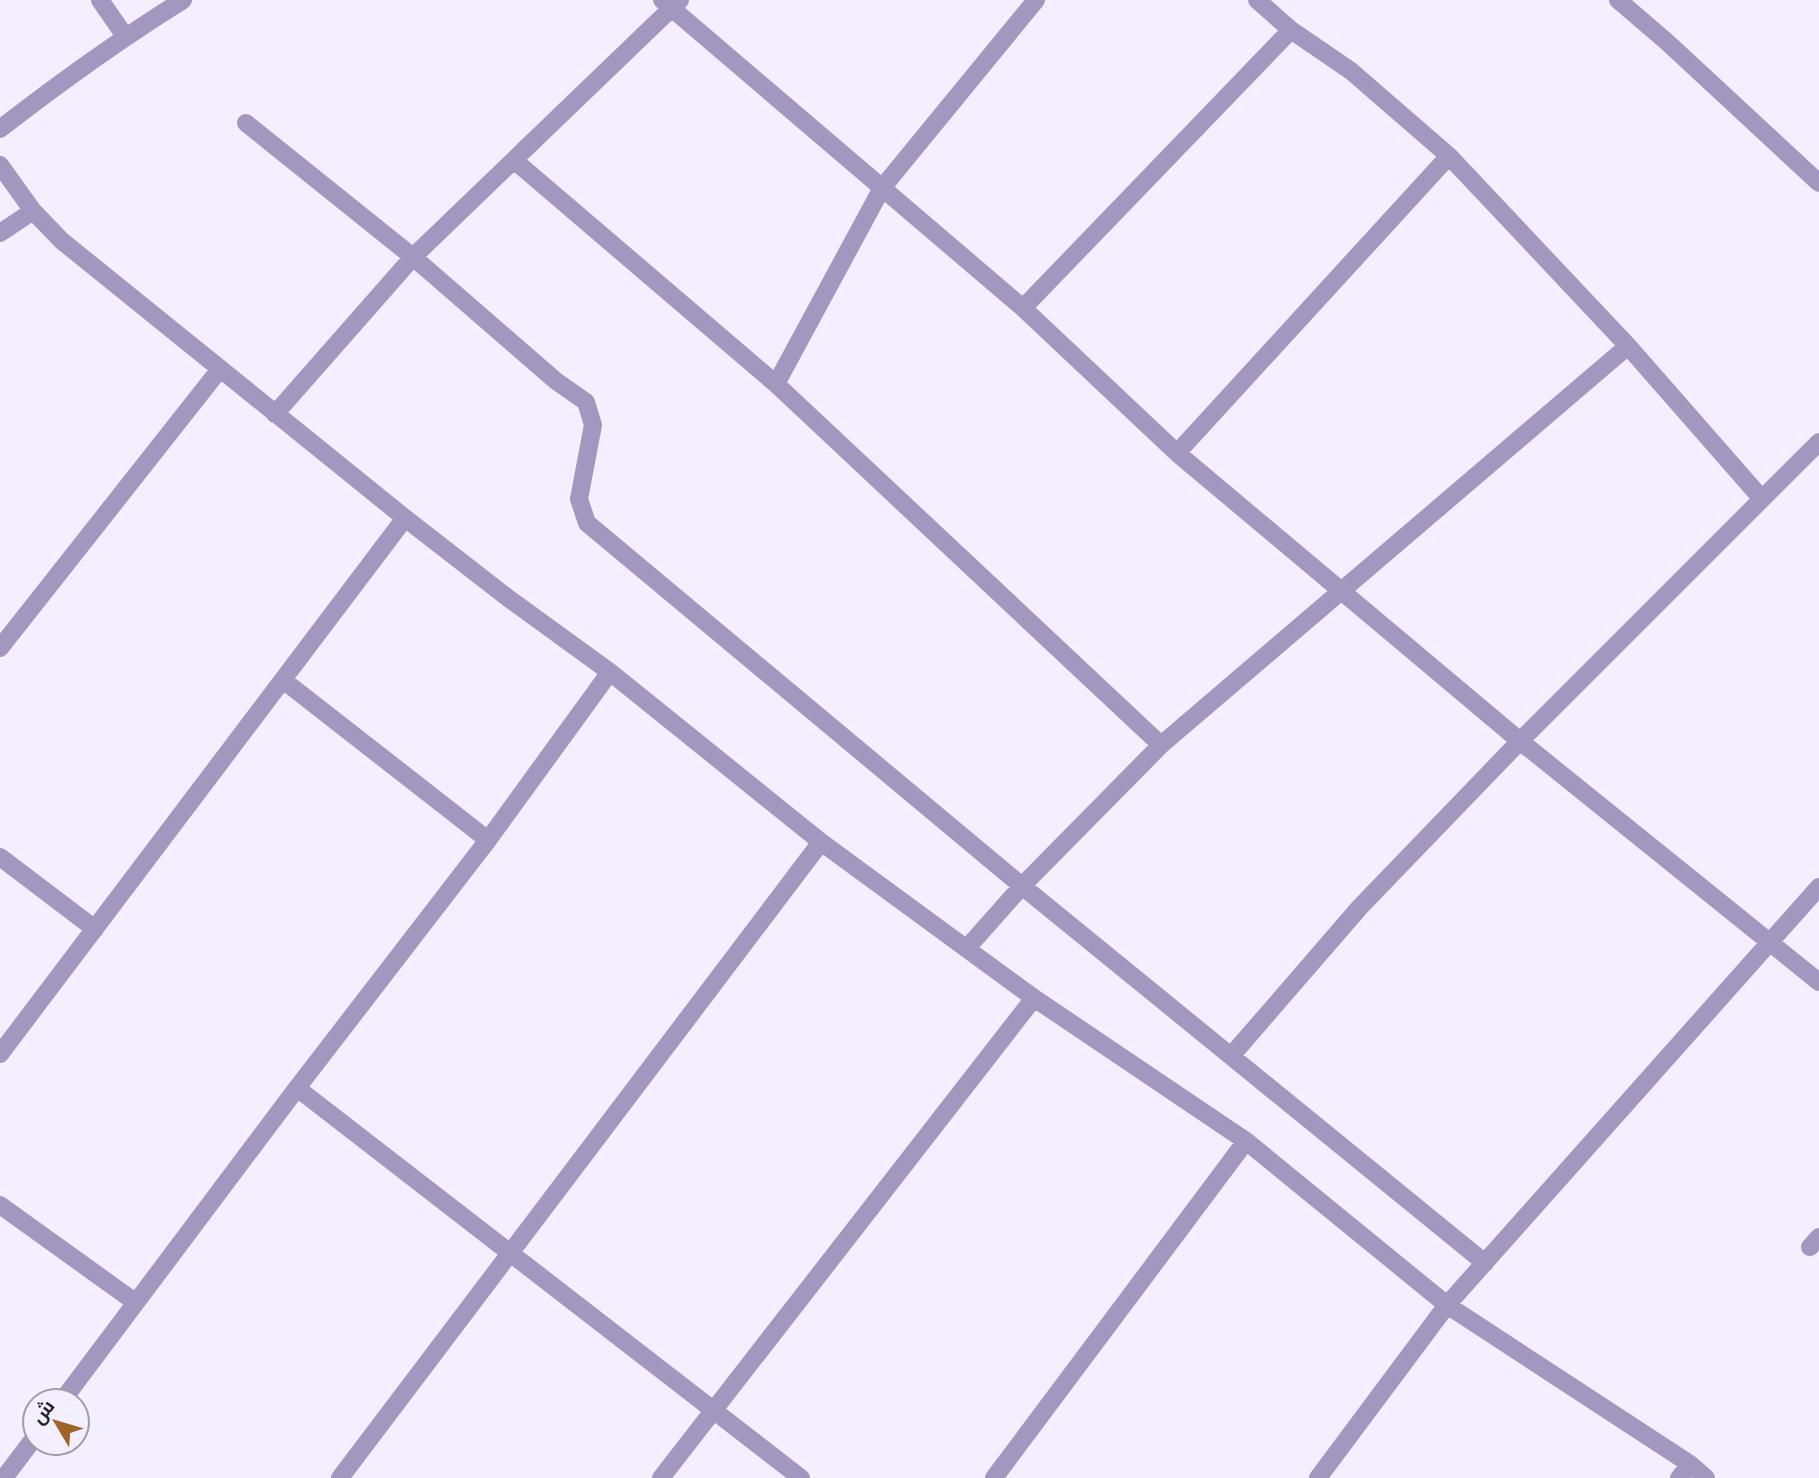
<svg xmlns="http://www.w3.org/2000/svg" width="1819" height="1478" font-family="Raleway,Cairo,sans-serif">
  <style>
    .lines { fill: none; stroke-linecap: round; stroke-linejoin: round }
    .minor { stroke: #a297be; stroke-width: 18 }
  </style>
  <rect width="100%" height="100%" fill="#f3effe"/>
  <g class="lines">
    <path class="minor" d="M 100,0 L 125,36
      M 662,0 L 1023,308 L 1177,453 L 1520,741 L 1819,982
      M 1257,0 L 1291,30 L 1351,71 L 1449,156 L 1628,346 L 1762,499
      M 1618,0 L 1667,42 L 1819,183
      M 246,123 L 413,257 L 556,381 L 586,402 L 593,425 L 579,499 L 587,523 L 1022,886 L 1485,1263
      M 0,129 C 59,83 119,40 183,0
      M 515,161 L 776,384 L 1161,745
      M 0,165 L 33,211 L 62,241 L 405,518 L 508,598 L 610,672 L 821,842 L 1034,998 L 1246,1141 L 1447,1305 L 1690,1464 L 1706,1478
      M 0,233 L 33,211
      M 1023,308 L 1291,30
      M 776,384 L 882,188 L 1036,0
      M 275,414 L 413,257 L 680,0
      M 1177,453 L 1449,156
      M 0,648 L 220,369
      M 610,672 L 488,840 L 297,1088 L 801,1478
      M 283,680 L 488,840
      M 0,857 L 95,929
      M 967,948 L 1022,886 L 1161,745 L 1628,346
      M 0,1054 L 405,518
      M 1231,1056 L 1360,907 L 1520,741 L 1819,442
      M 0,1205 L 135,1302
      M 1810,1247 L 1819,1237
      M 62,1401 L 297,1088
      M 4,1478 L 35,1437
      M 340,1478 L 821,842
      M 661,1478 L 1034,998
      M 994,1478 L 1246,1141
      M 1318,1478 L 1447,1305 L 1819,887
      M 1679,1478 L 1690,1464"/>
  </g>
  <g transform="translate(56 1422) rotate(308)"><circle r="33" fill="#f3effe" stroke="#a09da8" stroke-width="2"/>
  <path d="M0-5L12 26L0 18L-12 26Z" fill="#a06427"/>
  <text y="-10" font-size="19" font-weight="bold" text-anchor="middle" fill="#232128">ش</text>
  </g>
</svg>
